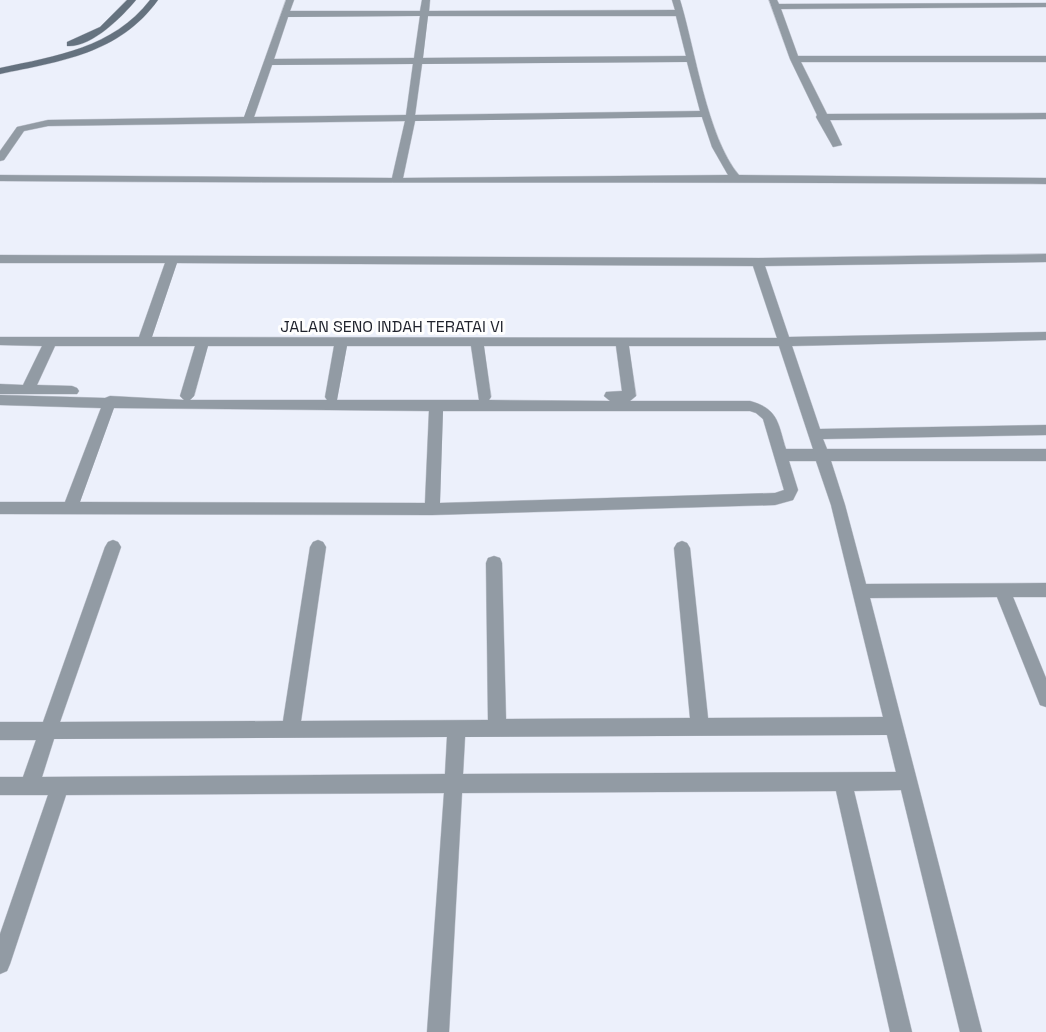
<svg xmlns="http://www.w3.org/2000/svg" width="1046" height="1032" font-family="'Space Grotesk',sans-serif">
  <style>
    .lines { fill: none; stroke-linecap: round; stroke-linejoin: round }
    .street-casing { stroke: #c7cbd6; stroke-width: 1 }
    .secondary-casing { stroke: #c7cbd6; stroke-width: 1 }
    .street { fill: #929ba4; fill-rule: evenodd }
    .secondary { fill: #65727f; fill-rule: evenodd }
    .labels { text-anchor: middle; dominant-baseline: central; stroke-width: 6; stroke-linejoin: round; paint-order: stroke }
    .street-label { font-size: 16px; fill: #1e212b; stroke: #fefefe }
  </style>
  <rect width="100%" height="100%" fill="#ecf0fb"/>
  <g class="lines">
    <g class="street-casing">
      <path id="street" d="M 286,0 L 294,0 L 290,11 L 420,11 L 422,0 L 430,0 L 429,11 L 675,10 L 672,0 L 680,0 C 695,48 707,137 739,175 L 1046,178 L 1046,184 C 697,181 349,184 0,181 L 0,175 L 392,178 L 405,121 L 48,126 L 24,131 L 4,160 L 0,161 L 0,151 L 17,127 L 48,120 L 244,117 ZM 420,16 L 414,58 L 274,59 L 288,17 ZM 428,16 L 676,16 L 686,56 L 423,58 ZM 687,62 L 700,111 L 415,115 L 422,64 ZM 413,64 L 406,115 L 254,117 L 272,65 ZM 702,117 L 712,147 L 728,175 L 403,178 L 415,121 Z
        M 769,0 L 777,0 L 779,4 L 1046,3 L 1046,7 L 781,9 L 798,56 L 1046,56 L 1046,62 L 801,62 L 827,114 L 1046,113 L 1046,119 L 830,120 L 842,145 L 833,147 L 816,117 L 817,115 L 790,59 Z
        M 1046,254 L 1046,262 L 765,266 L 789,337 L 1046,332 L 1046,340 L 792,346 L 820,429 L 1046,425 L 1046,435 L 823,439 L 827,449 L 1046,449 L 1046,461 L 831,461 L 845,505 L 866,584 L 1046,583 L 1046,597 L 1013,597 L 1046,678 L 1046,707 L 1040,705 L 997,597 L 870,598 L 982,1032 L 960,1032 L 901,790 L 854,791 L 912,1032 L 890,1032 L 836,791 L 462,793 L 449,1032 L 427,1032 L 444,793 L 66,795 L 10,964 L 7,971 L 0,974 L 0,934 L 48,795 L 0,795 L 0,777 L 23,777 L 36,740 L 0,740 L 0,722 L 43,722 L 105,547 L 108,542 L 113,540 L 118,542 L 121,547 L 60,722 L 283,721 L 310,547 L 313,542 L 318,540 L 323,542 L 326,547 L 301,721 L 488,720 L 486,563 L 488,558 L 494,556 L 500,558 L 502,563 L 506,719 L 690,718 L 674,548 L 677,543 L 682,541 L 687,543 L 690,548 L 708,718 L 883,717 L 831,505 L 816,461 L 789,461 L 798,490 L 793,500 L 775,505 L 432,515 L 0,514 L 0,502 L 65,502 L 101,408 L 0,405 L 0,395 L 105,398 L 110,396 L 184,400 L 180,396 L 195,346 L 55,346 L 37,385 L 72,386 L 77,388 L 79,391 L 77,394 L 0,394 L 0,384 L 23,385 L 42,346 L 0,345 L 0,337 L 139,337 L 165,263 L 0,263 L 0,255 L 758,258 ZM 177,263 L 753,266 L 777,338 L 152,337 ZM 208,346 L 334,346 L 325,397 L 327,400 L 190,400 L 194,396 ZM 347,346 L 471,346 L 479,400 L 337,400 ZM 484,346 L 616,346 L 622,391 L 606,392 L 604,396 L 610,401 L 489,400 L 491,397 ZM 629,346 L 779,346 L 813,449 L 786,449 C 778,424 779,409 750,401 L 630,401 L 636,396 ZM 114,408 L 429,411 L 425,503 L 80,502 ZM 443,411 L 750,411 L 756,413 L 763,419 L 784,490 L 775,493 L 440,503 ZM 887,735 L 896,772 L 463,774 L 465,737 ZM 447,737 L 445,774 L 42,777 L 54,739 Z"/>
    </g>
    <g class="secondary-casing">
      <path id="secondary" d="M 127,0 L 136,0 C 122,17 91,48 67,46 L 67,42 L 100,27 Z
        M 150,0 L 158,0 C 119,54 61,61 0,74 L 0,68 C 56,56 113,48 150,0 Z"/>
    </g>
    <use href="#street" class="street"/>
    <use href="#secondary" class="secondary"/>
  </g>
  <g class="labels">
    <g class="street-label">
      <text x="392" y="326">JALAN SENO INDAH TERATAI VI</text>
    </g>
  </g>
</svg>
